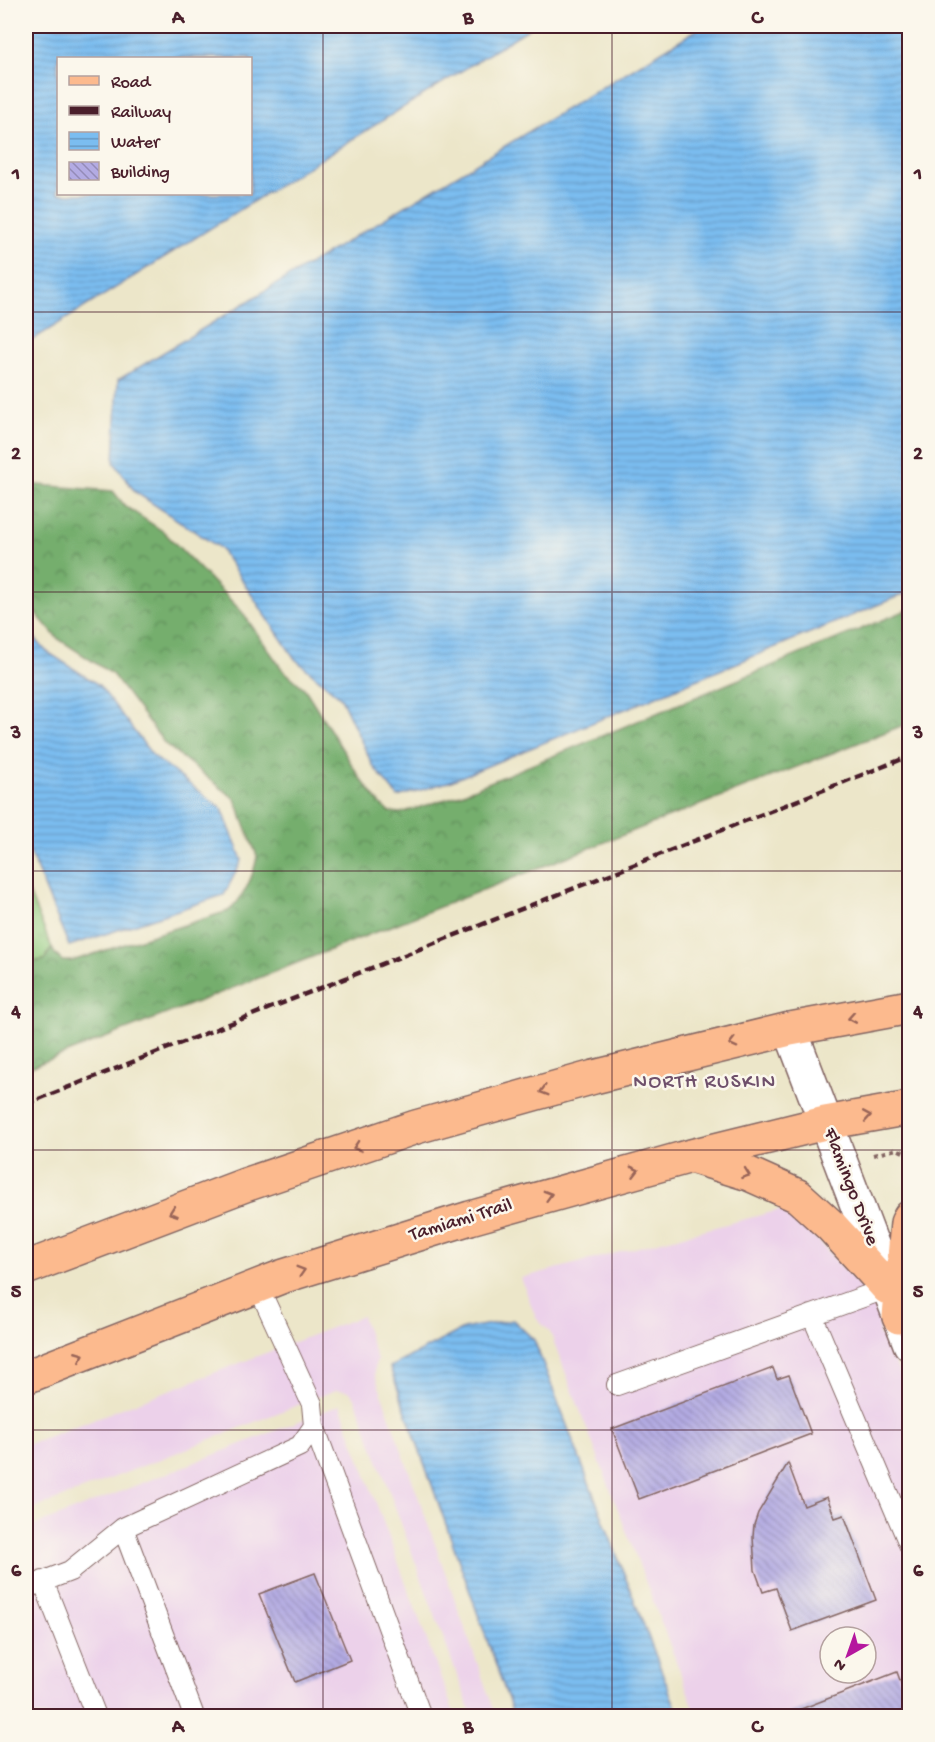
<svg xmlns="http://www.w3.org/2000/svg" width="935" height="1742" font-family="'Gochi Hand',sans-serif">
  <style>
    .built { fill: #ecd1ea; fill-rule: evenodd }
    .grass { fill: url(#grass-tufts); stroke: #6d7454; stroke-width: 1.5 }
    .forest { fill: url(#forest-crowns); stroke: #5f664c; stroke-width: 1.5 }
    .water { fill: url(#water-rules); stroke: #626e8e; stroke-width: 1.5; fill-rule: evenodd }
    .building { fill: url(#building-back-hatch) }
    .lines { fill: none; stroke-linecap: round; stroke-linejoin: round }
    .lane-casing { stroke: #836562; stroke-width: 22 }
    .street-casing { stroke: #836562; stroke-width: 36 }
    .primary-casing { stroke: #836562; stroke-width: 36 }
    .path { stroke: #836562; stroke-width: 4; stroke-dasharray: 4.5 4.5; stroke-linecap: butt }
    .lane { stroke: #fff; stroke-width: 20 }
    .street { stroke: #fff; stroke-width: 33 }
    .primary { stroke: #fcba8e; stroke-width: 33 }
    .rail { stroke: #4a1f2b; stroke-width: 4.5; stroke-dasharray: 9 4.5; stroke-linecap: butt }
    .oneway { stroke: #9a6558 }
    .grid { fill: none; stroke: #4a1f2b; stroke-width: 1.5; stroke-opacity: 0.55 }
    .labels { text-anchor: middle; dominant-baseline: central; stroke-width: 5; stroke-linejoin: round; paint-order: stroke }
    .street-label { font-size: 20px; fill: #4a1f2b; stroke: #fbf7ec }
    .neighbourhood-label { font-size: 21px; letter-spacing: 1.5px; fill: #6f506b; stroke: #fbf7ec }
    .neatline { fill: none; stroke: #4a1f2b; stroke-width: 2 }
    .grid-label { font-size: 20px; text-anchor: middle; font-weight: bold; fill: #4a1f2b }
  </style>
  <defs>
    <pattern id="grass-tufts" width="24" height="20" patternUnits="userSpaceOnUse" patternTransform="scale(1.5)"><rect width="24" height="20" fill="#90ca7e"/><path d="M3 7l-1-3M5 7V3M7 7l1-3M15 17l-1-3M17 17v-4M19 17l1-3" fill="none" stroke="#7ead6d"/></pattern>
    <pattern id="forest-crowns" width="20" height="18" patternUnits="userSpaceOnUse" patternTransform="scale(1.5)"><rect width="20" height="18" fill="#74ae6d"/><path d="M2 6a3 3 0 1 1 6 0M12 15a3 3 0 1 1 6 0" fill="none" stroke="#618d5a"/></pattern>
    <pattern id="water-rules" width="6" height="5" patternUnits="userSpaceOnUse" patternTransform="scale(1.5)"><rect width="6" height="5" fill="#7bbdf0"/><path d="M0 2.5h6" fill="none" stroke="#6799c3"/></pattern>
    <pattern id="building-back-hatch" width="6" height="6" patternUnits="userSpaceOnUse" patternTransform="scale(1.5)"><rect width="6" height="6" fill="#b3abe3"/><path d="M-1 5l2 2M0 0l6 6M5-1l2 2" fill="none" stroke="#948bb8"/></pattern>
  </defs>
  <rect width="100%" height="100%" fill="#fbf7ec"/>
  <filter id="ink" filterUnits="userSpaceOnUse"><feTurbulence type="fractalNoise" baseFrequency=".0167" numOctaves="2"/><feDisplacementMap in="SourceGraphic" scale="12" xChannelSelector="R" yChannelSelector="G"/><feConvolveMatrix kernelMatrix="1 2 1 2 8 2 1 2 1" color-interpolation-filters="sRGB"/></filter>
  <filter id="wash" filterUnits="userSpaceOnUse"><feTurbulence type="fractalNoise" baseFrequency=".008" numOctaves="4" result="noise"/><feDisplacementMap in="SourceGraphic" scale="24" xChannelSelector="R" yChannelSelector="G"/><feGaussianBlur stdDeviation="1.35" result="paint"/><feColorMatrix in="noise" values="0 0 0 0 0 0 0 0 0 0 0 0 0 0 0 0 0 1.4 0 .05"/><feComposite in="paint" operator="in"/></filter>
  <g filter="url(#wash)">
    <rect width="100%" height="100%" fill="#ece6c9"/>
    <path class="built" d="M 780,1210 L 786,1213 L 818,1240 L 872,1300 L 880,1321 L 879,1336 L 885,1336 L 909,1399 L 909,1716 L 697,1716 L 550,1332 L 536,1318 L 521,1278 ZM 830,1637 L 866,1637 L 866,1673 L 830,1673 Z
      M 362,1316 L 377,1360 L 375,1365 L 375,1375 L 496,1716 L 472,1716 L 355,1398 L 349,1391 L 336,1390 L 26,1512 L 26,1445 Z
      M 340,1405 L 455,1716 L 26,1716 L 26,1529 Z"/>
    <path class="grass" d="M 26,886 L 52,948 L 44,960 L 26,963 Z"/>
    <path class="forest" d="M 26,484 L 113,491 L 125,506 L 164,532 L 242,612 L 282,669 L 305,689 L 360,778 L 382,806 L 390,812 L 401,813 L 456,796 L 909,609 L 909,723 L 26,1069 L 26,963 L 44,960 L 52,948 L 55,954 L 62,961 L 72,961 L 228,911 C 243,900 254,875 257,856 L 235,799 L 165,744 L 112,674 L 57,638 L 26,602 Z"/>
    <path class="water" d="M 26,26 L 533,26 L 26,344 ZM 58,58 L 250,58 L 250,194 L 58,194 Z
      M 703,26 L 896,26 L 909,37 L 909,592 L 451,781 L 398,797 L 373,766 L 341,698 L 295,659 L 220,548 L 135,492 L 114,462 L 118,380 Z
      M 26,628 L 46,651 L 99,685 L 153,756 L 222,809 L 242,860 L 224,895 L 69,946 L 26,843 Z
      M 513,1320 L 534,1340 L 679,1716 L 514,1716 L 390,1367 L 463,1329 Z"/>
    <g id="blocks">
      <path class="building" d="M 773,1368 L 777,1379 L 789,1375 L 811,1434 L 639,1499 L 612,1429 Z
        M 788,1463 L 804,1506 L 827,1497 L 835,1518 L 844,1515 L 876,1600 L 792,1631 L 776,1588 L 763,1592 L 755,1570 L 753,1537 L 754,1525 L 758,1513 Z
        M 315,1573 L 350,1660 L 295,1682 L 259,1594 Z
        M 897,1672 L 909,1705 L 909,1716 L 788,1716 L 788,1714 Z"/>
    </g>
  </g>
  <g filter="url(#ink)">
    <use href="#blocks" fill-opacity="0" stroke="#836562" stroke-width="1.5"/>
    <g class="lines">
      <g class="lane-casing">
        <path id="lane" d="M 812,1315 L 910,1546
          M 617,1385 L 888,1288
          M 314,1426 L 421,1716
          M 123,1528 L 300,1446 L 314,1426 L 312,1404 L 258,1286
          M 43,1581 L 96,1716
          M 26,1588 L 70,1571 L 123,1528 L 194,1716"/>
      </g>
      <g class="street-casing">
        <path id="street" d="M 790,1029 L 910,1344"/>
      </g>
      <g class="primary-casing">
        <path id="primary" d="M 691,1156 L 749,1174 L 798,1196 L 831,1226 L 888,1288
          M 26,1268 L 245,1185 L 416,1127 L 594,1077 L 790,1029 L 910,1007
          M 899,1317 L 907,1223 L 910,1217
          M 26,1377 L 281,1277 L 470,1218 L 691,1156 L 825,1123 L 910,1108"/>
      </g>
      <path class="path" d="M 873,1155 L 897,1149 L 910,1155"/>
      <use href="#lane" class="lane"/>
      <use href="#street" class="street"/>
      <use href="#primary" class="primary"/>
      <path class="rail" d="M 26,1104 L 910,756"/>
    </g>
    <defs><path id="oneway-chevron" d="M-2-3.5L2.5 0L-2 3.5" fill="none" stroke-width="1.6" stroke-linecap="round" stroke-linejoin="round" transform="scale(1.5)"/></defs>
    <g class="oneway">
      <use href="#oneway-chevron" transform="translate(852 1018) rotate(170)"/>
      <use href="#oneway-chevron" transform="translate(733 1043) rotate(166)"/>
      <use href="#oneway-chevron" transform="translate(544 1091) rotate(164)"/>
      <use href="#oneway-chevron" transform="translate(867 1116) rotate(-10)"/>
      <use href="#oneway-chevron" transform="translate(357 1147) rotate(161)"/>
      <use href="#oneway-chevron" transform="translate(635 1171) rotate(-15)"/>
      <use href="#oneway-chevron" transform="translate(746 1174) rotate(20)"/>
      <use href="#oneway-chevron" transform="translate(548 1195) rotate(-16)"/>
      <use href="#oneway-chevron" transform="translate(173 1212) rotate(160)"/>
      <use href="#oneway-chevron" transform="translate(301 1271) rotate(-17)"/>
      <use href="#oneway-chevron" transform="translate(80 1356) rotate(-22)"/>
    </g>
  </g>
  <path class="grid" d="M 323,26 L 323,1716M 612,26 L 612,1716M 26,312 L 910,312M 26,592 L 910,592M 26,871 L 910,871M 26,1150 L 910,1150M 26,1430 L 910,1430"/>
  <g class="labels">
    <g class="street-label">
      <text transform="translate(850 1187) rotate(69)">Flamingo Drive</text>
      <text transform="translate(461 1221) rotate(-17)">Tamiami Trail</text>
    </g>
    <g class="neighbourhood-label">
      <text x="705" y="1083">NORTH RUSKIN</text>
    </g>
  </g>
  <rect width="935" height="1742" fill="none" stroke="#fbf7ec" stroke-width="66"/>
  <rect x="57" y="57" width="195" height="138" fill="#fbf7ec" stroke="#b4a19f" stroke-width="1.5"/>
  <rect x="69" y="76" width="30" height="9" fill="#fcba8e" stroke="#b4a19f" stroke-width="1.5"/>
  <text x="111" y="87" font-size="18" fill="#4a1f2b">Road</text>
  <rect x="69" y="106" width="30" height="9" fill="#4a1f2b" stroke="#b4a19f" stroke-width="1.5"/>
  <text x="111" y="117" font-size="18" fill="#4a1f2b">Railway</text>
  <rect x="69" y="132" width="30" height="18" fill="url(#water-rules)" stroke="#b4a19f" stroke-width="1.5"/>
  <text x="111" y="147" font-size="18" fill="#4a1f2b">Water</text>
  <rect x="69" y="162" width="30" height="18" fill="url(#building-back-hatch)" stroke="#b4a19f" stroke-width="1.5"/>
  <text x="111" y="177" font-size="18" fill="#4a1f2b">Building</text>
  <g transform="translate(848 1655) rotate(220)"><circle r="28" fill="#fbf7ec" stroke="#b4a19f" stroke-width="1.5"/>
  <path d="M0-4.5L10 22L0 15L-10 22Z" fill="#b5179e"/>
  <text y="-9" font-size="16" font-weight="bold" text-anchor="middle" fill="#4a1f2b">N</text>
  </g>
  <rect x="33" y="33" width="869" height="1676" class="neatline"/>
  <g class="grid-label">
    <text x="178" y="23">A</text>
    <text x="468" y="23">B</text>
    <text x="757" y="23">C</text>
    <text x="16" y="179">1</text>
    <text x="918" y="179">1</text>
    <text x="16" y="459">2</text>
    <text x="918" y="459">2</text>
    <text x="16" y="738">3</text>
    <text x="918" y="738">3</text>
    <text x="16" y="1017">4</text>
    <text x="918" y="1017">4</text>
    <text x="16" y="1297">5</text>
    <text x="918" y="1297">5</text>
    <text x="16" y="1576">6</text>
    <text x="918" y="1576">6</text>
    <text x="178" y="1732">A</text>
    <text x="468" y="1732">B</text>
    <text x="757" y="1732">C</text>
  </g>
</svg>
